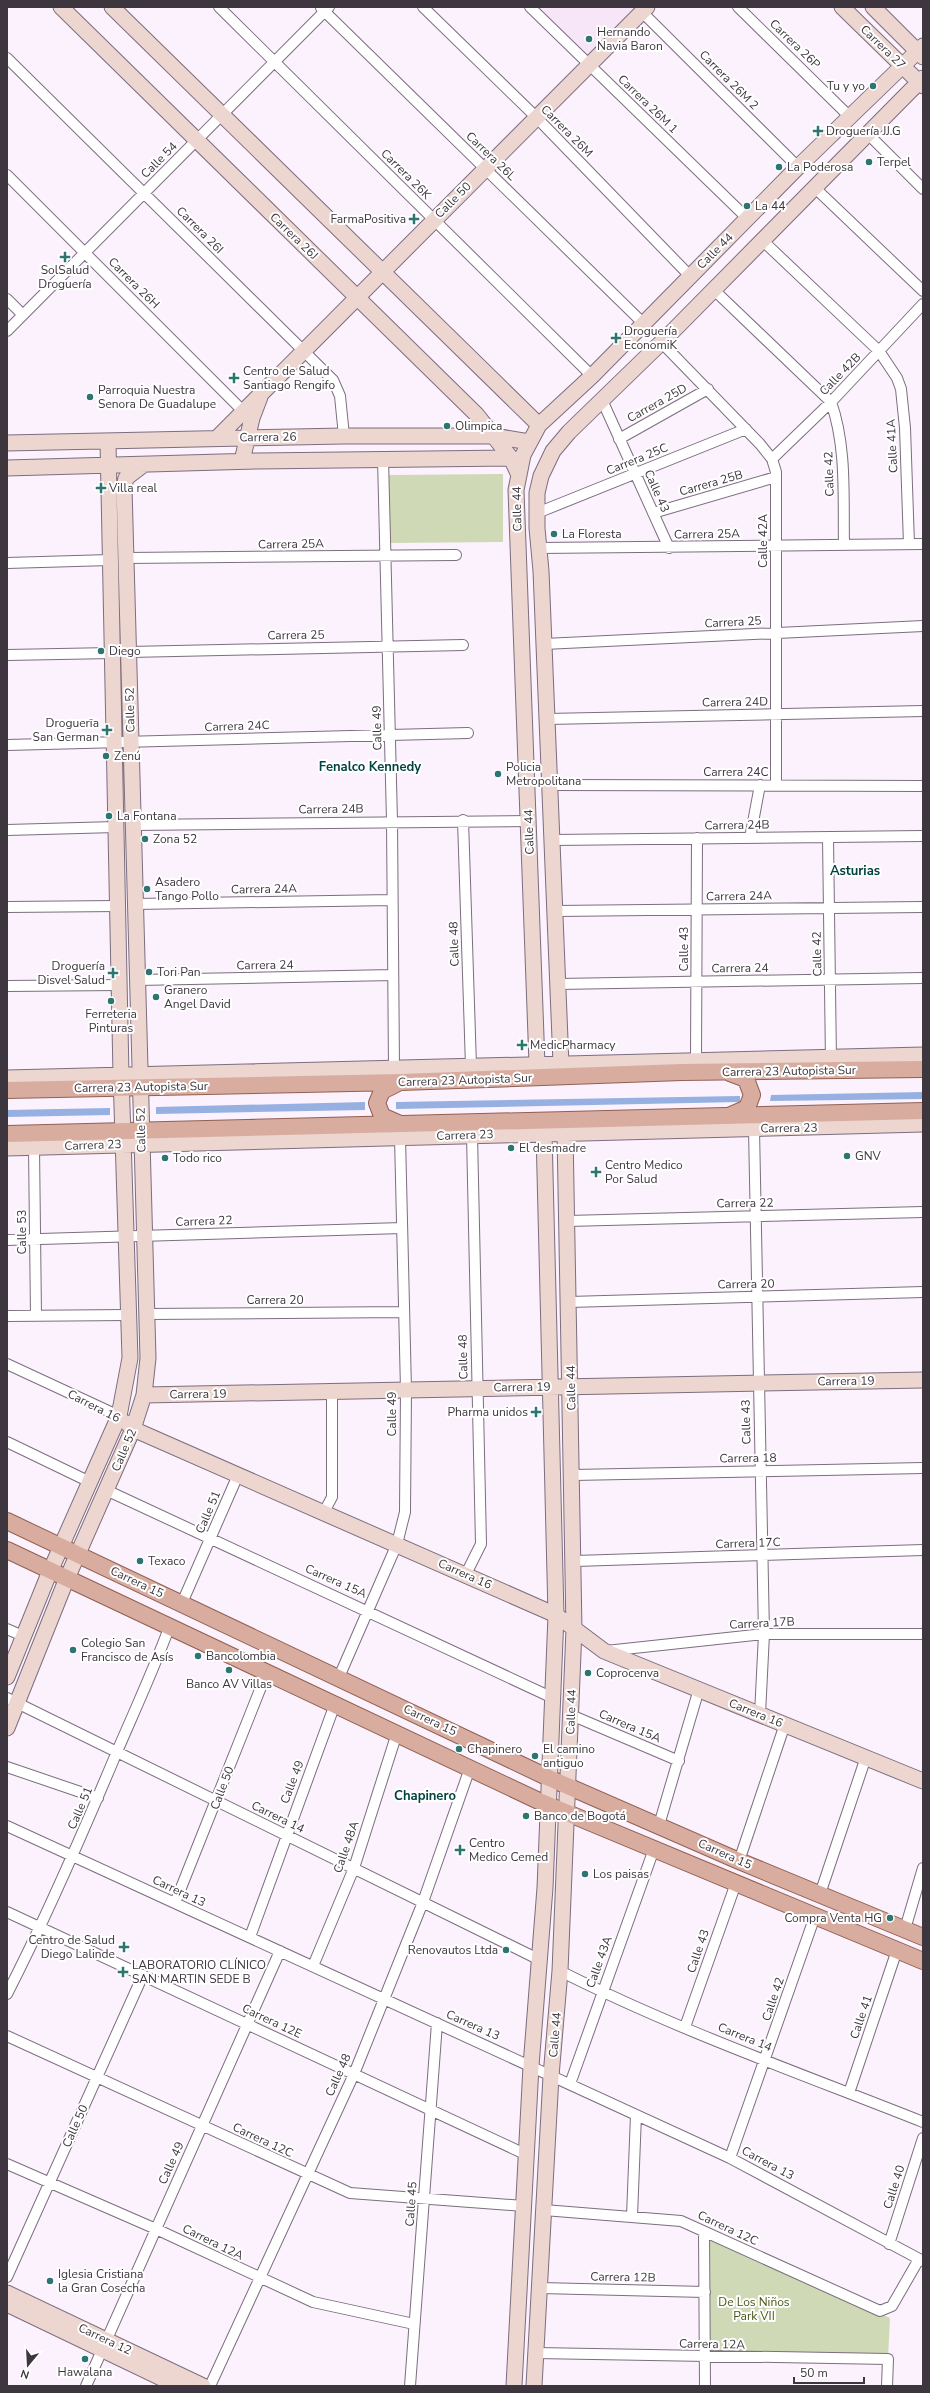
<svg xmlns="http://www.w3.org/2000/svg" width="930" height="2393" font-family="'Nunito Sans',sans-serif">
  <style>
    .education { fill: #f7e6f7 }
    .green { fill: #d0d9b6 }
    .water { fill: #96b0e2 }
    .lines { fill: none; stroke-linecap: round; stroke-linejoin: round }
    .street-casing { stroke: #7c6d7f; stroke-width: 12 }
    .secondary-casing { stroke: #7c6d7f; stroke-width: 17 }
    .primary-casing { stroke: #916053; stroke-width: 18 }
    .street { stroke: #fff; stroke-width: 10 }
    .secondary { stroke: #ecd6cf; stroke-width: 15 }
    .primary { stroke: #d8ad9f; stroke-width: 16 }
    .poi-dot { fill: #2c7570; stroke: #fff; stroke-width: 1.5 }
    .labels { text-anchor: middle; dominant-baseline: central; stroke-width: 4; stroke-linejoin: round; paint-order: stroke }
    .poi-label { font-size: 12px; fill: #3d363e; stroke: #fff; text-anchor: start }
    .street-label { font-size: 12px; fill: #3d363e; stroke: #fff }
    .park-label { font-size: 12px; fill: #4a5517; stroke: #fff }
    .neighbourhood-label { font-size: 13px; font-weight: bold; fill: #004340; stroke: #fff }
  </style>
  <rect width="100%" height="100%" fill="#fcf2fe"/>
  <path class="education" d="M 530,7 L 647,7 L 590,65 Z"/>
  <path class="green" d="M 503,474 L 503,542 L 390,543 L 389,475 Z
    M 704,2232 L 890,2318 L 888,2359 L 705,2357 Z"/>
  <path class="water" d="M 923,1092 L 923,1099 L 770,1101 L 771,1095 Z
    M 740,1096 L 740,1102 L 396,1109 L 396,1102 Z
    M 365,1102 L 365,1110 L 156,1114 L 156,1107 Z
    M 110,1108 L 110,1115 L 7,1117 L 7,1110 Z"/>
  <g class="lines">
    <g class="street-casing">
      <path id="street" d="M 219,7 L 592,376
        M 423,7 L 536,117 L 690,276
        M 530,7 L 748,219
        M 738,7 L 850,117
        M 321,8 L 644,324
        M 642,12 L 798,167
        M 7,58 L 333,380 L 340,396 L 344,436
        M 867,133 L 923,189
        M 7,175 L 243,411
        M 814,187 L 923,291
        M 762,240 L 879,351 L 897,378 L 901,389 L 905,428 L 909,544
        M 713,289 L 831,402 C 847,447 843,499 844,545
        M 7,299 L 23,315
        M 7,331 L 329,7
        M 661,342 L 760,444 L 772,459 L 776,472 L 776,785
        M 602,400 L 669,548
        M 619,439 L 708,389
        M 383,459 L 392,821 L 394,1068
        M 772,459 L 831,402 L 923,304
        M 537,513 L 746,429
        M 653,513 L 776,477
        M 539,548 L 923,544
        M 126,558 L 456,555
        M 7,563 L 110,560
        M 544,644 L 923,626
        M 129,652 L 463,645
        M 7,655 L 112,653
        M 547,719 L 923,711
        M 7,745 L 468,733
        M 550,785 L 923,786
        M 463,820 L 471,1066
        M 133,825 L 529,821
        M 7,830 L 116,827
        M 828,837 L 831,1062
        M 750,838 L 760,785
        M 552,840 L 923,836
        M 135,904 L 392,900
        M 7,907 L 118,906
        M 555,911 L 923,907
        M 137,980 L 393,975
        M 558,984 L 923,978
        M 7,986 L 119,985
        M 696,1060 L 697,838
        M 754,1129 L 764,1634 L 760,1714
        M 34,1147 L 36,1316
        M 567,1221 L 923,1212
        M 7,1240 L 402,1228
        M 569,1302 L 923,1292
        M 146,1314 L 404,1312
        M 7,1316 L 128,1315
        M 7,1364 L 119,1416
        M 7,1442 L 90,1482
        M 573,1475 L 923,1468
        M 106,1490 L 553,1698
        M 324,1512 L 332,1497 L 332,1391
        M 575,1561 L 923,1550
        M 466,1574 L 481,1544 L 472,1135
        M 182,1603 L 238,1475
        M 7,1629 L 23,1636
        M 606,1651 L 764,1634 L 923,1634
        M 339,1677 L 397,1544 L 405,1512 L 406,1390 L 400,1137
        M 7,1698 L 538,1959
        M 571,1715 L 679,1761
        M 7,1767 L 98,1798
        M 659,1825 L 699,1689
        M 7,1826 L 730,2158 L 923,2261
        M 739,1861 L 785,1724
        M 820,1894 L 866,1757
        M 175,1903 L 267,1672
        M 7,1912 L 527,2155
        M 905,1929 L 923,1868
        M 250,1937 L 335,1704
        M 313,1966 L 354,1868 L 397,1733
        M 560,1971 C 677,2030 802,2074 923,2122
        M 7,1994 C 47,1916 82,1835 116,1754 C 134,1712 153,1671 169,1628
        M 685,2027 L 736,1883
        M 7,2036 L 350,2193 L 524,2206
        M 570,2084 L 654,1849
        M 849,2093 L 897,1950
        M 730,2158 L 815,1916
        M 7,2164 L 156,2229 L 313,2302 L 414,2324
        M 544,2210 L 681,2221 L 880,2311 L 892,2306 L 919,2259
        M 632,2216 L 636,2115
        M 704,2232 L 705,2386
        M 889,2244 L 923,2138
        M 7,2277 L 143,1975
        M 540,2288 L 705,2292
        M 536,2353 L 888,2359 L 887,2386
        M 86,2386 L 280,1951
        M 210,2386 L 354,2074 L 423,1902 L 470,1768
        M 410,2386 L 437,2023"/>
    </g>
    <g class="secondary-casing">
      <path id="secondary" d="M 61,7 L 476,414 L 511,458 L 518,473
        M 112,7 L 539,425
        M 842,7 L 923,86
        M 873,7 L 923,57
        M 217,438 L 647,7
        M 7,443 L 344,436 L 494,436 L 529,442
        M 242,461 L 252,418 L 260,397
        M 7,468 L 257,461 L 511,458
        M 537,1064 L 516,490 L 523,455 L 539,425 L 592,376 L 798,167 L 923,46
        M 561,1064 L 541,571 L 537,528 L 537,493 L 541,476 L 553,451 L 569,432 L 668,336 L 923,78
        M 7,1078 L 923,1055
        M 7,1148 L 923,1124
        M 144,1395 L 923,1380
        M 127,1423 L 133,1429 L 556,1615 L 604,1651 L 923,1781
        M 7,1677 L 48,1576 L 119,1416 L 130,1358 L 121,1075 L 108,442
        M 7,1728 L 65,1583 L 133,1429 L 144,1395 L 148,1358 L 124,487 L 126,478 L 143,465
        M 7,2293 L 203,2386
        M 7,2304 L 178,2386
        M 514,2386 L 531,2066 L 545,1888 L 556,1615 L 544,1133
        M 534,2386 L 551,2076 L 560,1971 L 574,1629 L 565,1133"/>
    </g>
    <g class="primary-casing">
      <path id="primary" d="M 730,1073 L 746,1079 L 752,1095 L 747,1108 L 731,1115
        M 398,1083 L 382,1091 L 377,1103 L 382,1116 L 398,1123
        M 7,1090 L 401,1082 L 682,1072 L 923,1069
        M 7,1134 L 923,1111
        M 7,1521 L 549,1778 L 739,1861 L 923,1937
        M 7,1550 L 541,1802 L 923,1961"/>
    </g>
    <use href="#street" class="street"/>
    <use href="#secondary" class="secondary"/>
    <use href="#primary" class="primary"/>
  </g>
  <g class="poi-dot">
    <circle cx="589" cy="39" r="4"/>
    <circle cx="873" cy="86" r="4"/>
    <path d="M816 125h4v4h4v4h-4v4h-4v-4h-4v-4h4z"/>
    <circle cx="869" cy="162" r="4"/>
    <circle cx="779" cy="167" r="4"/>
    <circle cx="747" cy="206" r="4"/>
    <path d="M412 213h4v4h4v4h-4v4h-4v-4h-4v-4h4z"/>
    <path d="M63 251h4v4h4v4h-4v4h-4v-4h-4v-4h4z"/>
    <path d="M614 332h4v4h4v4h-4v4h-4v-4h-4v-4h4z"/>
    <path d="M232 372h4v4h4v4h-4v4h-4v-4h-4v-4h4z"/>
    <circle cx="90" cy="397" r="4"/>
    <circle cx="447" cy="426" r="4"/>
    <path d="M99 482h4v4h4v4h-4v4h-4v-4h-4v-4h4z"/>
    <circle cx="554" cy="534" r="4"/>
    <circle cx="101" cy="651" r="4"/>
    <path d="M105 724h4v4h4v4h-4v4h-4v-4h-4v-4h4z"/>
    <circle cx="106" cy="756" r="4"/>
    <circle cx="498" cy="774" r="4"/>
    <circle cx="109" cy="816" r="4"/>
    <circle cx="145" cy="839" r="4"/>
    <circle cx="147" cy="889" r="4"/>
    <circle cx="149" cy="972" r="4"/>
    <path d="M111 967h4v4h4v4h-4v4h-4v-4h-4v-4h4z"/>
    <circle cx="156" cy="997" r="4"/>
    <circle cx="111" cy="1001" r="4"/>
    <path d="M520 1039h4v4h4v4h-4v4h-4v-4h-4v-4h4z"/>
    <circle cx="511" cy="1148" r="4"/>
    <circle cx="847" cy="1156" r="4"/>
    <circle cx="165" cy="1158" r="4"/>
    <path d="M594 1166h4v4h4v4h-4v4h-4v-4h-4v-4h4z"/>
    <path d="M534 1406h4v4h4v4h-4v4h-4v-4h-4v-4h4z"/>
    <circle cx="140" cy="1561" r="4"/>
    <circle cx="73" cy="1650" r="4"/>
    <circle cx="198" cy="1656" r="4"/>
    <circle cx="229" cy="1670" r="4"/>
    <circle cx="588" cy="1673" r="4"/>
    <circle cx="459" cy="1749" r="4"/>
    <circle cx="535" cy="1756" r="4"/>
    <circle cx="526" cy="1816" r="4"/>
    <path d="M458 1844h4v4h4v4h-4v4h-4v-4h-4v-4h4z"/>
    <circle cx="585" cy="1874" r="4"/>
    <circle cx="890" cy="1918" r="4"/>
    <path d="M122 1941h4v4h4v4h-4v4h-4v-4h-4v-4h4z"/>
    <circle cx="506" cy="1950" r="4"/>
    <path d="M121 1966h4v4h4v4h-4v4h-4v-4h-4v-4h4z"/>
    <circle cx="50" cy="2281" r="4"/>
    <circle cx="85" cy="2359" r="4"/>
  </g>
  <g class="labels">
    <g class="poi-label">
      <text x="597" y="32">Hernando<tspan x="597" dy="14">Navia Baron</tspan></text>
      <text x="865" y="86" text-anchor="end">Tu y yo</text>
      <text x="826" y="131">Droguería JJ.G</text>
      <text x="877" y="162">Terpel</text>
      <text x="787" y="167">La Poderosa</text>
      <text x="755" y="206">La 44</text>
      <text x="406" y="219" text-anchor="end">FarmaPositiva</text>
      <text x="65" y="270" text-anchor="middle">SolSalud<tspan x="65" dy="14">Droguería</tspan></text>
      <text x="624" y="331">Droguería<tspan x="624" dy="14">EconomiK</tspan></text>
      <text x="243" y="371">Centro de Salud<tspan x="243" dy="14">Santiago Rengifo</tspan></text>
      <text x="98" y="390">Parroquia Nuestra<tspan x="98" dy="14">Senora De Guadalupe</tspan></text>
      <text x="455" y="426">Olimpica</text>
      <text x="109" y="488">Villa real</text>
      <text x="562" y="534">La Floresta</text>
      <text x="109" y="651">Diego</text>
      <text x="99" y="723" text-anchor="end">Droguerīa<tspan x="99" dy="14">San German</tspan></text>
      <text x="114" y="756">Zenú</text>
      <text x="506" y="767">Policia<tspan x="506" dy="14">Metropolitana</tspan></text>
      <text x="117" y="816">La Fontana</text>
      <text x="153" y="839">Zona 52</text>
      <text x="155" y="882">Asadero<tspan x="155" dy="14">Tango Pollo</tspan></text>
      <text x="105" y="966" text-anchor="end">Droguería<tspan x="105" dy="14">Disvel Salud</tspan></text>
      <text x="157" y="972">Tori Pan</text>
      <text x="164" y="990">Granero<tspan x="164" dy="14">Angel David</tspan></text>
      <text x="111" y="1014" text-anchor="middle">Ferreteria<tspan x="111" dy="14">Pinturas</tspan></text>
      <text x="530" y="1045">MedicPharmacy</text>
      <text x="519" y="1148">El desmadre</text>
      <text x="855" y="1156">GNV</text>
      <text x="173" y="1158">Todo rico</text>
      <text x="605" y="1165">Centro Medico<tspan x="605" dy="14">Por Salud</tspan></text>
      <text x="528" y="1412" text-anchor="end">Pharma unidos</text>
      <text x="148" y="1561">Texaco</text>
      <text x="81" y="1643">Colegio San<tspan x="81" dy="14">Francisco de Asís</tspan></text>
      <text x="206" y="1656">Bancolombia</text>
      <text x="596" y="1673">Coprocenva</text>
      <text x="229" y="1684" text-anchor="middle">Banco AV Villas</text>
      <text x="467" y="1749">Chapinero</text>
      <text x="543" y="1749">El camino<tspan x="543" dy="14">antiguo</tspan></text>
      <text x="534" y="1816">Banco de Bogotá</text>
      <text x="469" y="1843">Centro<tspan x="469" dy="14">Medico Cemed</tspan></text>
      <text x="593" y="1874">Los paisas</text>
      <text x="882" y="1918" text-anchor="end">Compra Venta HG</text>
      <text x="115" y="1940" text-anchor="end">Centro de Salud<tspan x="115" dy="14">Diego Lalinde</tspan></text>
      <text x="498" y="1950" text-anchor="end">Renovautos Ltda</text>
      <text x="132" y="1965">LABORATORIO CLÍNICO<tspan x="132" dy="14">SAN MARTIN SEDE B</tspan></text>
      <text x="58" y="2274">Iglesia Cristiana<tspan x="58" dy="14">la Gran Cosecha</tspan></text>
      <text x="85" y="2372" text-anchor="middle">Hawalana</text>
    </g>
    <g class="street-label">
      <text transform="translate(795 44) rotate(44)">Carrera 26P</text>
      <text transform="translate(883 47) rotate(44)">Carrera 27</text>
      <text transform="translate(729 80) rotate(45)">Carrera 26M 2</text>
      <text transform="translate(648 104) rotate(44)">Carrera 26M 1</text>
      <text transform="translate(567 131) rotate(45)">Carrera 26M</text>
      <text transform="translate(491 156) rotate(44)">Carrera 26L</text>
      <text transform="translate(159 160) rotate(-45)">Calle 54</text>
      <text transform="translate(406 174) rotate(45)">Carrera 26K</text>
      <text transform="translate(453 200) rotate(-45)">Calle 50</text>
      <text transform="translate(200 230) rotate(45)">Carrera 26I</text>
      <text transform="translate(294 236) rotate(44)">Carrera 26J</text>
      <text transform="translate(715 251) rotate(-45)">Calle 44</text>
      <text transform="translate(134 283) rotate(45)">Carrera 26H</text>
      <text transform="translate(840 374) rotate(-46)">Calle 42B</text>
      <text transform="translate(657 403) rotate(-29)">Carrera 25D</text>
      <text transform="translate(268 437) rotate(-1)">Carrera 26</text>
      <text transform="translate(892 446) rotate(-93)">Calle 41A</text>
      <text transform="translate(637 459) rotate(-22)">Carrera 25C</text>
      <text transform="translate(829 474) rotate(-92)">Calle 42</text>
      <text transform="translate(711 483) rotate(-16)">Carrera 25B</text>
      <text transform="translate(657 491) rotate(66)">Calle 43</text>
      <text transform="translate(517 509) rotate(-91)">Calle 44</text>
      <text transform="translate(707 534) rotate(-1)">Carrera 25A</text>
      <text transform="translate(763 541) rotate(-90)">Calle 42A</text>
      <text transform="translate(291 544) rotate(-1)">Carrera 25A</text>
      <text transform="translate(733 622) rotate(-3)">Carrera 25</text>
      <text transform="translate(296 635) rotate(-1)">Carrera 25</text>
      <text transform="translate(735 702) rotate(-1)">Carrera 24D</text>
      <text transform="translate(130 710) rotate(-91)">Calle 52</text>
      <text transform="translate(237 726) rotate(-2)">Carrera 24C</text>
      <text transform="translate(377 728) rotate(-91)">Calle 49</text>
      <text x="736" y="772">Carrera 24C</text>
      <text transform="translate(331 809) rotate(-1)">Carrera 24B</text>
      <text transform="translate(737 825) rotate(-1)">Carrera 24B</text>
      <text transform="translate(529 832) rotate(-92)">Calle 44</text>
      <text transform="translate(264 889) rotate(-1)">Carrera 24A</text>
      <text transform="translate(739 896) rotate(-1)">Carrera 24A</text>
      <text transform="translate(454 944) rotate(-92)">Calle 48</text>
      <text transform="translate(684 949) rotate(-90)">Calle 43</text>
      <text transform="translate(817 954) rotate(-91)">Calle 42</text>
      <text transform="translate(265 965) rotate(-1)">Carrera 24</text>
      <text transform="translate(740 968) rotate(-1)">Carrera 24</text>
      <text transform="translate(789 1071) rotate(-1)">Carrera 23 Autopista Sur</text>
      <text transform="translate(465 1080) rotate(-2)">Carrera 23 Autopista Sur</text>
      <text transform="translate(141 1087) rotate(-1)">Carrera 23 Autopista Sur</text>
      <text transform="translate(789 1128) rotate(-1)">Carrera 23</text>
      <text transform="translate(141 1130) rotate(-91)">Calle 52</text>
      <text transform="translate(465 1135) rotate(-2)">Carrera 23</text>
      <text transform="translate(93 1145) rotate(-2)">Carrera 23</text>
      <text transform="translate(745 1203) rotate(-1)">Carrera 22</text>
      <text transform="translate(204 1221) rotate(-2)">Carrera 22</text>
      <text transform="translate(22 1232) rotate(-90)">Calle 53</text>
      <text transform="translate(746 1284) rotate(-1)">Carrera 20</text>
      <text x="275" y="1300">Carrera 20</text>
      <text transform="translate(463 1357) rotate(-91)">Calle 48</text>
      <text transform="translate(846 1381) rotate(-1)">Carrera 19</text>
      <text transform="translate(522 1387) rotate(-1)">Carrera 19</text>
      <text transform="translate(571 1388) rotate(-91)">Calle 44</text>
      <text transform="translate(198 1394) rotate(-1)">Carrera 19</text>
      <text transform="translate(94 1406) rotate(27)">Carrera 16</text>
      <text transform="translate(392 1414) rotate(-90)">Calle 49</text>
      <text transform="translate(746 1422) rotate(-91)">Calle 43</text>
      <text transform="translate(124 1450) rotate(-67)">Calle 52</text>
      <text transform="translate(748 1458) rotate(-1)">Carrera 18</text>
      <text transform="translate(208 1512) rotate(-67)">Calle 51</text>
      <text transform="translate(748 1543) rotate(-2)">Carrera 17C</text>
      <text transform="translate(465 1574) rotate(24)">Carrera 16</text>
      <text transform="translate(336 1581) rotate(24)">Carrera 15A</text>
      <text transform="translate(137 1582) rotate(25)">Carrera 15</text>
      <text transform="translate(762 1623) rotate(-3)">Carrera 17B</text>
      <text transform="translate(571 1712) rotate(-88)">Calle 44</text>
      <text transform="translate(756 1713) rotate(22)">Carrera 16</text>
      <text transform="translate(430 1720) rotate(25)">Carrera 15</text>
      <text transform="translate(630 1726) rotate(23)">Carrera 15A</text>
      <text transform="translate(292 1782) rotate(-69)">Calle 49</text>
      <text transform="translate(222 1788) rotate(-69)">Calle 50</text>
      <text transform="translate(80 1808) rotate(-67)">Calle 51</text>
      <text transform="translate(278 1817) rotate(26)">Carrera 14</text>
      <text transform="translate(346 1847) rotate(-71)">Calle 48A</text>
      <text transform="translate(725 1854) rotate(24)">Carrera 15</text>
      <text transform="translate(179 1891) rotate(25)">Carrera 13</text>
      <text transform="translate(698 1951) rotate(-71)">Calle 43</text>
      <text transform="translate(599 1962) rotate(-70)">Calle 43A</text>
      <text transform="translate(773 1999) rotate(-71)">Calle 42</text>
      <text transform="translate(861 2017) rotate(-71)">Calle 41</text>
      <text transform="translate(272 2021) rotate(25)">Carrera 12E</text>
      <text transform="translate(473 2025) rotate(24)">Carrera 13</text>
      <text transform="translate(555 2035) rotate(-85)">Calle 44</text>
      <text transform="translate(745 2037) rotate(22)">Carrera 14</text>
      <text transform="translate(338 2075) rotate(-66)">Calle 48</text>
      <text transform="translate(75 2126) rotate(-66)">Calle 50</text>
      <text transform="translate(263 2140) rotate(25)">Carrera 12C</text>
      <text transform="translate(171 2163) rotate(-66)">Calle 49</text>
      <text transform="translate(768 2163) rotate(28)">Carrera 13</text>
      <text transform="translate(894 2187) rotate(-72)">Calle 40</text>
      <text transform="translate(411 2204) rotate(-86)">Calle 45</text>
      <text transform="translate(728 2228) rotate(25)">Carrera 12C</text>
      <text transform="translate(213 2242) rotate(26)">Carrera 12A</text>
      <text transform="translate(623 2277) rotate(1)">Carrera 12B</text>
      <text transform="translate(105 2339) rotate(25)">Carrera 12</text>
      <text transform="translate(712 2344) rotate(1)">Carrera 12A</text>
    </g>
    <g class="park-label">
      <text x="754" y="2302">De Los Niños<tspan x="754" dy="14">Park VII</tspan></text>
    </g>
    <g class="neighbourhood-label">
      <text x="370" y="767">Fenalco Kennedy</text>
      <text x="855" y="871">Asturias</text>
      <text x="425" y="1796">Chapinero</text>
    </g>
  </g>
  <rect width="930" height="2393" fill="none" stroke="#3d363e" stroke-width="16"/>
  <g transform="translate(28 2365) rotate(198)" stroke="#ffffff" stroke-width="3" paint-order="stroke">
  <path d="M0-3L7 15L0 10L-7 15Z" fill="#3d363e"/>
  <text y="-6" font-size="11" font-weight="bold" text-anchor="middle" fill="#3d363e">N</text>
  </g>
  <path d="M794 2377v6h70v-6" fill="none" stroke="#3d363e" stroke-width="2"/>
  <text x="800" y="2377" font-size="12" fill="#3d363e" stroke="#ffffff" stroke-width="3" paint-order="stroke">50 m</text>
</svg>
